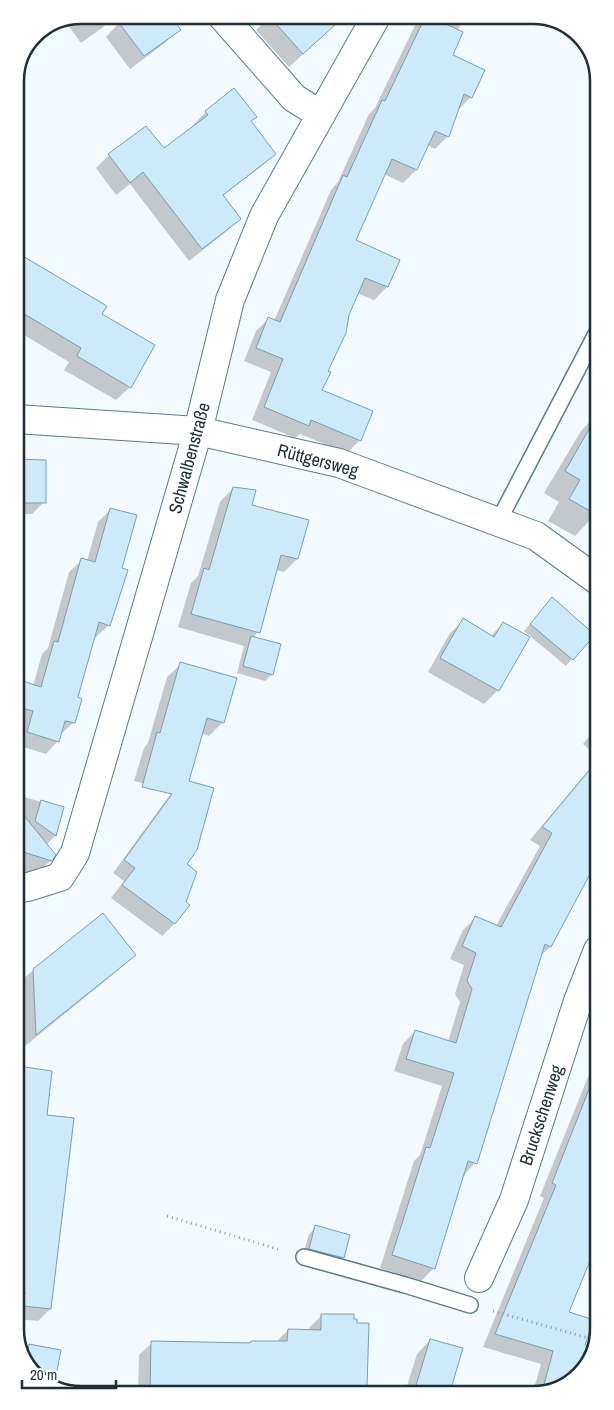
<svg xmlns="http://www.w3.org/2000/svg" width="614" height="1410" font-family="'Archivo Narrow',sans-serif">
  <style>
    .shadow { fill: #0003 }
    .building { fill: #cceafa; stroke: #799eb0 }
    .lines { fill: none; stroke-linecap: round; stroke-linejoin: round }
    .service-casing { stroke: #587c8d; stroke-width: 18 }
    .minor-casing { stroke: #587c8d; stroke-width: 30 }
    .path { stroke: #919ba1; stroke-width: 3; stroke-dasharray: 1 4; stroke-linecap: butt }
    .service { stroke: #fff; stroke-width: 15 }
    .minor { stroke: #fff; stroke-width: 28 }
    .labels { text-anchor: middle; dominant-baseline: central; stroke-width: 4; stroke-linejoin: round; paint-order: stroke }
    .street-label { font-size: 18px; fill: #1f2e35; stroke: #fff }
    .rim { fill: none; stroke: #1f2e35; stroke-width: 2.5 }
  </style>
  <rect width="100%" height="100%" fill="#f3fafe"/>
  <path class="shadow" d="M 80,15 L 115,15 L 102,28 L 81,43 L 65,21 Z
    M 272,15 L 324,35 L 289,67 L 256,30 Z
    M 420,15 L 466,15 L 457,31 L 451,56 L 471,97 L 458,110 L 448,136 L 435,149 L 427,145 L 416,170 L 403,183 L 384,174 L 355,241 L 398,260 L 387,287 L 374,300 L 357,293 L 326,371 L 321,391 L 360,440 L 347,453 L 300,434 L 295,438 L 252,420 L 271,372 L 244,361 L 256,331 L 269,318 L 274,321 L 331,190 L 338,182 L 369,114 L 375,108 Z
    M 119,23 L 179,29 L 165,43 L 130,69 L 106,37 Z
    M 206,112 L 250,121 L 275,154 L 262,166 L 222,196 L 240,219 L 227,231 L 189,261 L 130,184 L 116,195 L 96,168 L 109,155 L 164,150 L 194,126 L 193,125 Z
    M 16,254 L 105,307 L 101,314 L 130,387 L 116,400 L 64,370 L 69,362 L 16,330 Z
    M 596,415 L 597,524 L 590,520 L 575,536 L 548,521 L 559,502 L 544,493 L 581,431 Z
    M 16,460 L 44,502 L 32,514 L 16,514 Z
    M 233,488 L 251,505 L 308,521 L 297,559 L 284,572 L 276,570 L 258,632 L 253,638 L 272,674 L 265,681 L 237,673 L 244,646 L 178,627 L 191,583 L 198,576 L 220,502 Z
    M 111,509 L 121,569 L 109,625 L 96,637 L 94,637 L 76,698 L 74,722 L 60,735 L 58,741 L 46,754 L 17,745 L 17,738 L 21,724 L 17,722 L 17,690 L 23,683 L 33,686 L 42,654 L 48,648 L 69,572 L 82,560 L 87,561 L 98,522 Z
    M 552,599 L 572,659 L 566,666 L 524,631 Z
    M 464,620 L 491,636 L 503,623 L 528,638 L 498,690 L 484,704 L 428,672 L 450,633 Z
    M 181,664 L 223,722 L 209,736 L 201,733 L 188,779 L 184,902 L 188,905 L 174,924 L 162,936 L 111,898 L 124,881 L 113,873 L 172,792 L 134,781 L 144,748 L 148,743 L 167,677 Z
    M 597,727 L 597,757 L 583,744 Z
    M 597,760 L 598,857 L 550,947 L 540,956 L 475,1163 L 463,1176 L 434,1268 L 421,1281 L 380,1268 L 414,1161 L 420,1155 L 442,1086 L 394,1071 L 403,1044 L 415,1031 L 448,1042 L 460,1002 L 455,994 L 464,965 L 450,959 L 463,930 L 476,917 L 496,926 L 540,846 L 530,840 Z
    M 17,795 L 63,808 L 55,836 L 46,845 L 51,860 L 34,877 L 17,872 Z
    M 102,915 L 135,955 L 122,967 L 24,1047 L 22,1017 L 18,1017 L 18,958 L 19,982 Z
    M 598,1052 L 599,1259 L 592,1256 L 568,1313 L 584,1346 L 586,1369 L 555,1391 L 533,1392 L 541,1364 L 483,1347 L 544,1198 L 540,1196 Z
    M 18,1067 L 50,1072 L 47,1109 L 50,1309 L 38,1321 L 18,1319 L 18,1126 L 27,1118 L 18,1116 Z
    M 316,1227 L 343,1258 L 336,1265 L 303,1255 L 309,1234 Z
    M 322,1315 L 356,1325 L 368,1324 L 367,1393 L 138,1394 L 139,1355 L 152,1343 L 249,1344 L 251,1342 L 276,1342 L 288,1330 L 309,1331 L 309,1328 Z
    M 430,1340 L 450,1389 L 459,1392 L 405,1392 L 417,1354 Z
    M 30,1346 L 54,1380 L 49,1385 L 40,1381 L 22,1356 L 23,1353 Z"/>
  <path class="building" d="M 113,15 L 170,15 L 181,30 L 144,56 Z
    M 268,15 L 346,15 L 303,54 Z
    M 426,15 L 463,32 L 453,55 L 485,70 L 472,98 L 464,94 L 449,137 L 435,131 L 417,170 L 392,159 L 356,240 L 400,260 L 388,287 L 365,278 L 349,315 L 346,333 L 328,371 L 331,372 L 322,390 L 373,411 L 361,441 L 311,420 L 309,426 L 264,407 L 283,359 L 256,348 L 268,317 L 280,322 L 343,175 L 347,177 L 382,100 L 385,101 Z
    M 234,88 L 257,117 L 251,121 L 276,154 L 223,195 L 241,219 L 202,249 L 143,172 L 130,183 L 108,154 L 146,126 L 164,148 L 208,115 L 205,111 Z
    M 16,252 L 107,306 L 102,314 L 155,345 L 131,388 L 77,356 L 81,348 L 16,309 Z
    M 596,417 L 597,495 L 597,515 L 569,499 L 580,480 L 565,471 Z
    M 16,459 L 46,460 L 46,503 L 16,503 Z
    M 233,487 L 256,490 L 252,505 L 309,520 L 298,559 L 281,555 L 260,633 L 191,614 L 204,568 L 209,570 Z
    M 110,508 L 137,515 L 122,568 L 128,570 L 110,626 L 99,622 L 78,697 L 82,699 L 75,723 L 65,721 L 59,742 L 27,732 L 33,711 L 17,707 L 23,681 L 41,687 L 54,641 L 58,642 L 81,558 L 95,562 Z
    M 552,597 L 595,635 L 573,660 L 530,624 Z
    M 463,618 L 494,637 L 503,622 L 530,637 L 499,691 L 440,658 Z
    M 251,636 L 281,644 L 273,675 L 243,666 Z
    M 180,662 L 237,678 L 224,723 L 207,718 L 189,781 L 214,788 L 197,850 L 187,864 L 197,872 L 186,902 L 190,905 L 175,924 L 122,885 L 135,868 L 124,860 L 172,794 L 142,787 L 157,732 L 160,733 Z
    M 597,761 L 598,859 L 551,947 L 545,944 L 477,1164 L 468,1161 L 435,1269 L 392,1255 L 426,1147 L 430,1148 L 454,1073 L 406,1059 L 415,1030 L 456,1043 L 472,989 L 467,981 L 476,953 L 462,946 L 475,916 L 501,927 L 552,833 L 542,827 Z
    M 41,800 L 64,807 L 56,836 L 35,821 Z
    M 17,807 L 56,855 L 52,861 L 17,850 Z
    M 103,913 L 136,955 L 36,1035 L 33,969 Z
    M 18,1066 L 52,1071 L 47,1115 L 74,1118 L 51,1309 L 23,1306 L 25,1292 L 18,1291 Z
    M 597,1069 L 598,1070 L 599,1239 L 569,1312 L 594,1320 L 585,1345 L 593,1348 L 586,1369 L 555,1391 L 542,1392 L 553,1351 L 495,1334 L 556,1185 L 552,1183 Z
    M 315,1225 L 350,1235 L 344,1258 L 309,1249 Z
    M 321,1314 L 354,1314 L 354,1319 L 357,1319 L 357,1323 L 369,1323 L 367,1387 L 316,1386 L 316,1393 L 226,1394 L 150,1392 L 151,1341 L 250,1343 L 251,1341 L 287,1341 L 288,1329 L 321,1330 Z
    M 430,1339 L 463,1348 L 450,1392 L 414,1392 Z
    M 29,1344 L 61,1350 L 55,1381 L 38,1378 L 26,1362 Z"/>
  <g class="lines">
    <g class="service-casing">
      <path id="service" d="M 498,522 L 596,334
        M 304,1257 L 405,1285 L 470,1305"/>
    </g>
    <g class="minor-casing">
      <path id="minor" d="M 221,15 L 294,98 L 321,115
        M 16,419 L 198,431 L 339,463 L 536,536 L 597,580
        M 17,888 L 28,887 L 60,877 L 75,853 L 198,431 L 230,300 L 264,216 L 377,15
        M 479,1278 L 514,1200 L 578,1001 L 598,950"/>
    </g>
    <path class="path" d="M 167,1216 L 281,1250
      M 493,1311 L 595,1340"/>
    <use href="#service" class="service"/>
    <use href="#minor" class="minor"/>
  </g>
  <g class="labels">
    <g class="street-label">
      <text transform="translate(189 458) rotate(-75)">Schwalbenstraße</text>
      <text transform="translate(318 460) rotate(15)">Rüttgersweg</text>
      <text transform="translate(541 1115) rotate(-72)">Bruckschenweg</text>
    </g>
  </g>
  <path d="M0 0H614V1410H0ZM81 24H533A57 57 0 0 1 590 81V1329A57 57 0 0 1 533 1386H81A57 57 0 0 1 24 1329V81A57 57 0 0 1 81 24Z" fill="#fff" fill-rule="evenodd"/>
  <path class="rim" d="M81 24H533A57 57 0 0 1 590 81V1329A57 57 0 0 1 533 1386H81A57 57 0 0 1 24 1329V81A57 57 0 0 1 81 24Z"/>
  <path d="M22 1380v8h94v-8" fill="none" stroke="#1f2e35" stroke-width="2.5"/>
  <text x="30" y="1380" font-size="15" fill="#1f2e35" stroke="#ffffff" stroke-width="4" paint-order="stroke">20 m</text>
</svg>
